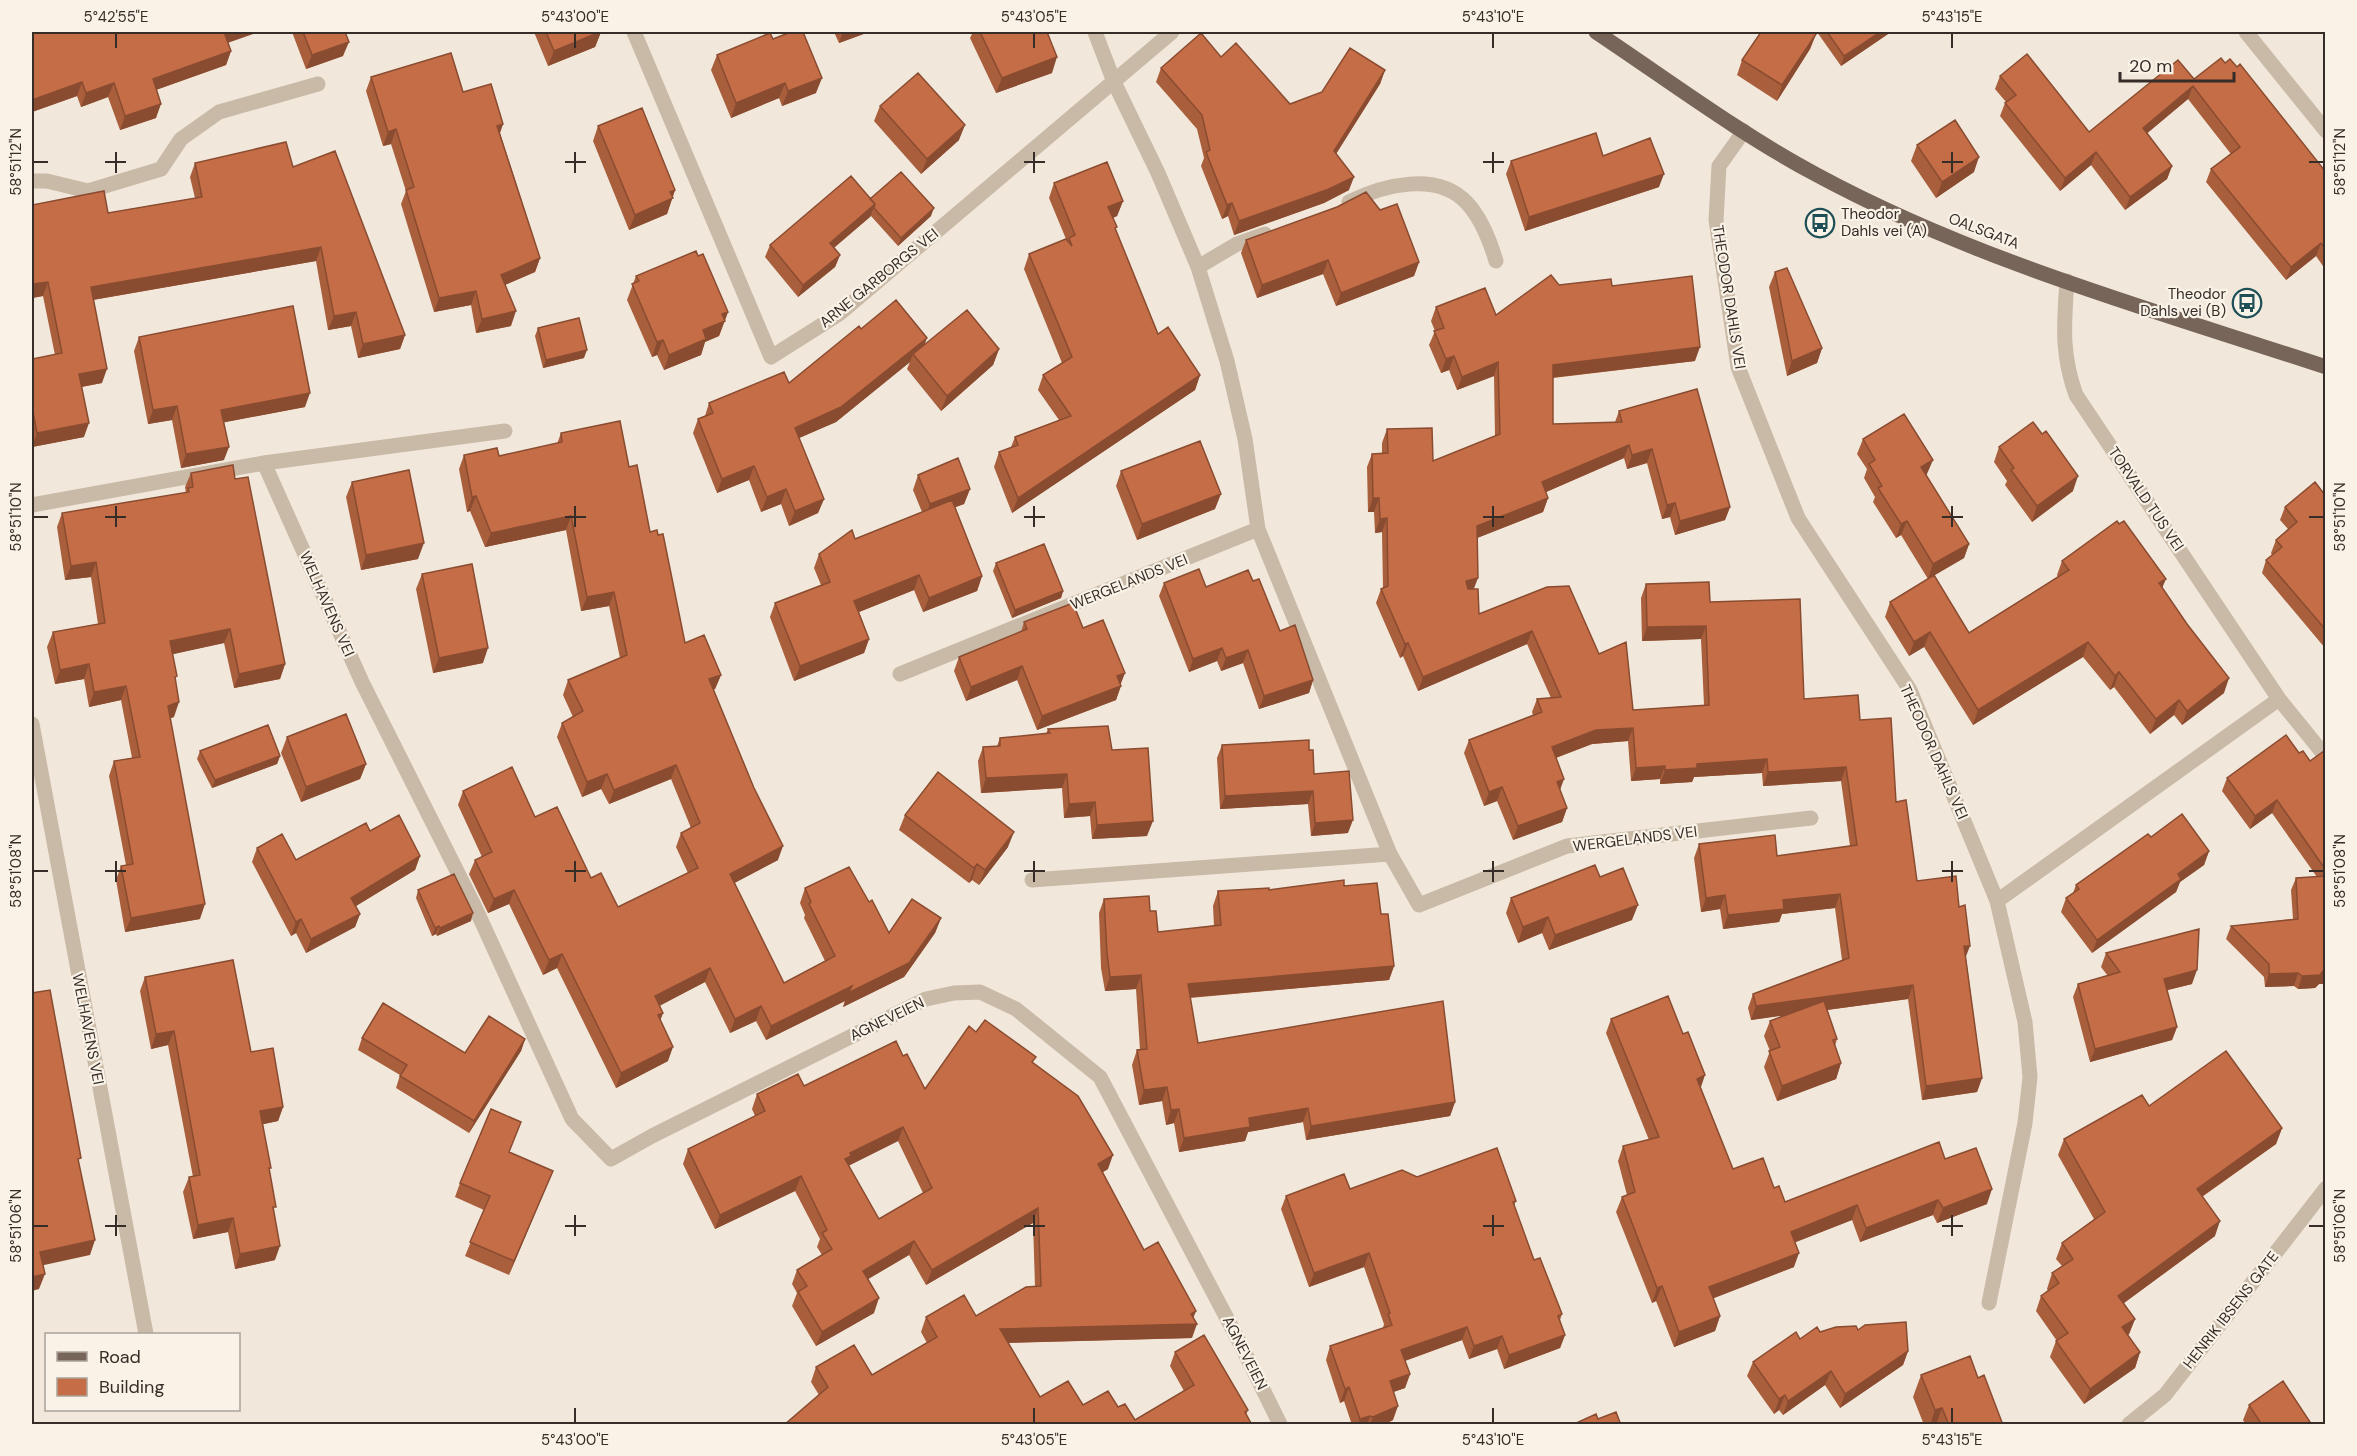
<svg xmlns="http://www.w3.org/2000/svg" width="2357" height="1456" font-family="'DM Sans',sans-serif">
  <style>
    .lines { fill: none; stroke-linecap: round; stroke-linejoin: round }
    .street { stroke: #c9b9a7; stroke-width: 15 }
    .primary { stroke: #786559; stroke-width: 15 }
    .wall { fill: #a95e3c; fill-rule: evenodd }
    .shaded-wall { fill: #8a4c31 }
    .building { fill: #c56d46; stroke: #8a4c31; stroke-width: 1.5; fill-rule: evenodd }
    .ticks { fill: none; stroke: #362d28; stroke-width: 2 }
    .labels { text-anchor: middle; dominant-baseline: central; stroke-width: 4.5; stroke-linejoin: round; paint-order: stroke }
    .poi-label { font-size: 15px; fill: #362d28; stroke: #f9f2e7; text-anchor: start }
    .street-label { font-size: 15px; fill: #362d28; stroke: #f9f2e7 }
    .neatline { fill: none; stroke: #362d28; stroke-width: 2 }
    .ticks-label { font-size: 15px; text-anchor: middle; fill: #362d28 }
  </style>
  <rect width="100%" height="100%" fill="#f1e8db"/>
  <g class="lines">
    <path class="street" d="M 634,32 L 771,357 L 839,314 L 1172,32
      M 1095,32 L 1114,82 L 1158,173 L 1198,267 L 1227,361 L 1245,439 L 1258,529 L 1390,854 L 1419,905 L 1567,846 L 1811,818
      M 2246,32 L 2326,131
      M 1744,131 L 1719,166 L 1716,220 L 1738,367 L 1798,518 L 1910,690 L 1997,901 L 2025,1022 L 2030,1077 L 2025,1123 L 1989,1303
      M 32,181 L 47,181 L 88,191 L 161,169 L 181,139 L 219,112 L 318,84
      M 1349,202 C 1383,185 1437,171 1467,203 C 1481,218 1490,241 1496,261
      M 1198,267 L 1237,244 L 1265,234
      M 2067,281 C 2064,324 2061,353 2076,395 L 2279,699 L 2326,757
      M 264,463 L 362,682 L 474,905 L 572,1119 L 611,1159 L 652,1136 L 926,999 L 954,993 L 980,992 L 1016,1009 L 1100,1077 L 1242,1347 L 1280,1424
      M 32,505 L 264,463 L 505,431
      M 900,674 L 1258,529
      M 32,724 L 146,1334
      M 1032,880 L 1390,854
      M 1997,901 L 2279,699
      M 2129,1424 L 2165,1395 L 2326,1188"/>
    <path class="primary" d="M 1596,32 C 1668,80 1740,134 1817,175 C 1976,261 2154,310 2326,367"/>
  </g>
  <path class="wall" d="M 32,32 L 228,42 L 231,51 L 226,65 L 156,90 L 156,118 L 120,130 L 108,97 L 81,107 L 77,96 L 32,112 Z
    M 292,32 L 345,32 L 343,56 L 306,69 Z
    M 534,32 L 601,32 L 595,47 L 548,66 Z
    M 834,32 L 869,32 L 839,43 Z
    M 973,32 L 1047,32 L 1052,73 L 996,93 L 970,38 Z
    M 1817,32 L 1891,32 L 1841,66 Z
    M 1816,34 L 1810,49 L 1777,101 L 1737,75 L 1742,60 Z
    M 773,39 L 816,93 L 782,106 L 779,98 L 731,118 L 711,70 L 717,55 Z
    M 1221,57 L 1290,104 L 1385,70 L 1380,84 L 1336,154 L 1349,190 L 1324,203 L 1234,235 L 1228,216 L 1222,219 L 1201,166 L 1204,158 L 1197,129 L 1156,82 L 1161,68 Z
    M 2225,63 L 2325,171 L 2325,269 L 2316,256 L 2286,280 L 2206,182 L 2211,169 L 2231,154 L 2188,99 L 2147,133 L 2172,166 L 2167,179 L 2125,210 L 2091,165 L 2060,191 L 2000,116 L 2005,103 L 2006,102 L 1995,89 L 2000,76 L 2089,132 Z
    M 371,77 L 463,92 L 503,124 L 500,133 L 540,258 L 535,272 L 505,285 L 511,326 L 476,333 L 471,305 L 434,312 L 401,204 L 406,191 L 391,144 L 383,146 L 366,91 Z
    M 880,106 L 959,140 L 921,174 L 874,121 Z
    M 598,126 L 675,190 L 667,214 L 629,230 L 593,141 Z
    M 1917,145 L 1974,172 L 1936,198 L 1911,161 Z
    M 1603,156 L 1659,187 L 1525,231 L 1506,174 L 1511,161 Z
    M 195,163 L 293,167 L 405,335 L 400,349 L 358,358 L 351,326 L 328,330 L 316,261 L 93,300 L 102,383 L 82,387 L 84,437 L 32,447 L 32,359 L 55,355 L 43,296 L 32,298 L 32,205 L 108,213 L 195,198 L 190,177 Z
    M 1054,183 L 1123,201 L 1117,216 L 1113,218 L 1116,230 L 1158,334 L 1200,375 L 1195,390 L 1012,513 L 994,467 L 999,452 L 1011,447 L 1015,437 L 1059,420 L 1038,390 L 1043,375 L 1062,363 L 1024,269 L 1029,254 L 1066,239 L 1049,198 Z
    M 870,199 L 931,216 L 898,246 L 871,216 L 834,248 L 840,255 L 835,267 L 798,297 L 765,257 L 770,245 Z
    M 1246,240 L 1419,262 L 1414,276 L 1336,306 L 1323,274 L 1257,298 L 1241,253 Z
    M 698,256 L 728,312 L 719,336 L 705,342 L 701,355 L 664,370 L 657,355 L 652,357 L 627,300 L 636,276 Z
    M 1775,272 L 1822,348 L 1817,363 L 1787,376 L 1769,287 Z
    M 1559,285 L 1612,286 L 1695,361 L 1553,378 L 1553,424 L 1615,422 L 1619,411 L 1730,507 L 1725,520 L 1675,535 L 1670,517 L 1662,519 L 1647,463 L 1627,469 L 1624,458 L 1546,492 L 1548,498 L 1543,512 L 1477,538 L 1474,589 L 1479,614 L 1547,587 L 1599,654 L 1633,710 L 1704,705 L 1701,639 L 1642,641 L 1641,598 L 1646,584 L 1710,602 L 1804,699 L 1860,720 L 1896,802 L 1917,881 L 1966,958 L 1982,1078 L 1977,1092 L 1922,1100 L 1908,999 L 1827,1010 L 1837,1039 L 1835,1046 L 1841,1063 L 1836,1079 L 1777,1101 L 1764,1067 L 1770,1051 L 1764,1036 L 1770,1021 L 1784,1015 L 1751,1020 L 1748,1008 L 1753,994 L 1842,960 L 1835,908 L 1782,914 L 1779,922 L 1723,929 L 1720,909 L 1701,912 L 1694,858 L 1699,844 L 1777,856 L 1850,846 L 1841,781 L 1763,786 L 1762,773 L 1694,777 L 1692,782 L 1660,784 L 1660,779 L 1631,781 L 1628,741 L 1592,744 L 1556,758 L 1560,790 L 1567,808 L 1562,822 L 1513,840 L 1497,801 L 1484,806 L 1464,753 L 1469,740 L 1533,715 L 1532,712 L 1537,699 L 1551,698 L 1527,644 L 1418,691 L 1403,656 L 1400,658 L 1376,603 L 1381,589 L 1383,588 L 1382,532 L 1375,533 L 1374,512 L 1368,512 L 1367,467 L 1372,454 L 1382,453 L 1382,443 L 1387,429 L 1433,461 L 1495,436 L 1494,376 L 1457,390 L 1449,370 L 1441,373 L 1429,345 L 1435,331 L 1431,321 L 1436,307 L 1496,315 Z
    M 538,328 L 584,358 L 543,368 L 535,336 Z
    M 861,329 L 925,344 L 999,349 L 993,365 L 941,411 L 907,369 L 910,362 L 836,422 L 799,438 L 824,499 L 818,513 L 789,526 L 781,504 L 761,512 L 749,480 L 717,493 L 693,433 L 698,419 L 705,416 L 709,403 L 789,383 Z
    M 139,337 L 305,407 L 224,422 L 224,460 L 181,468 L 172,420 L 148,424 L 134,351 Z
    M 561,433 L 629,467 L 685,643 L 721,675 L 715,689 L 713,690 L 778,860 L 734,883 L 784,983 L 825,961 L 804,918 L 805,915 L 800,903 L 805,888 L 869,902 L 889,933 L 941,918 L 935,933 L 904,977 L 843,1007 L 845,1001 L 766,1040 L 756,1021 L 730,1033 L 705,982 L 659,1005 L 663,1013 L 660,1020 L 668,1061 L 616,1088 L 557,968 L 543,975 L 509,904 L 488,913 L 469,874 L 475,860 L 482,857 L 458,805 L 463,791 L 535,817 L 618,907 L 688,873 L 676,847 L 681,833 L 691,828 L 671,779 L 609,804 L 601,789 L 582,797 L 557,737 L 562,723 L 573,717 L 563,695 L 568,680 L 620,658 L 609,606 L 581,611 L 566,530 L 485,547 L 470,511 L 467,512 L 459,469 L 464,455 L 499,456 L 557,444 Z
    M 1863,439 L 1927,474 L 1926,475 L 1969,544 L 1964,558 L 1928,579 L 1901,535 L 1896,538 L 1873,502 L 1875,497 L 1864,478 L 1867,469 L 1857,454 Z
    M 1999,447 L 2073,491 L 2032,522 L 2005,485 L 2007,481 L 1994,462 Z
    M 1121,471 L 1215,509 L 1137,540 L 1116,486 Z
    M 191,473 L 235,479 L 285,664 L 280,679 L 234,688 L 224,643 L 172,654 L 175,680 L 174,717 L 170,718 L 200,919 L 125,932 L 116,880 L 121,866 L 126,865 L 109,776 L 114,761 L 132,758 L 121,700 L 89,707 L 84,679 L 55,684 L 47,647 L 53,632 L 98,624 L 91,577 L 65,580 L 57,527 L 62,513 L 186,493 L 185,487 Z
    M 918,475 L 970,489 L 964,504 L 955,507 L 982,576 L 977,591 L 923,612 L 914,590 L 859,612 L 869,639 L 864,653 L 794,681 L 770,617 L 775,603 L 821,585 L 814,568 L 819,554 L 922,512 L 913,490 Z
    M 352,482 L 418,559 L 361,570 L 346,497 Z
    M 2325,495 L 2325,648 L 2262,573 L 2266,560 L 2272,555 L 2271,553 L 2276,540 L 2288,529 L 2280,520 L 2285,507 Z
    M 2062,561 L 2162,588 L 2224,693 L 2182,725 L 2174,715 L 2150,734 L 2114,687 L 2110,690 L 2083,657 L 1973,725 L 1924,647 L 1909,656 L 1885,617 L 1890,602 L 1969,633 L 2058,577 L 2057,575 Z
    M 996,563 L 1063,591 L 1061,598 L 1012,618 L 993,571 Z
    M 422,574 L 483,663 L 433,673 L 416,589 Z
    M 1253,581 L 1280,631 L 1313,680 L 1309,693 L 1259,709 L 1243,663 L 1221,671 L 1217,661 L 1189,672 L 1159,596 L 1164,583 L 1206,587 Z
    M 1024,622 L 1083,628 L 1121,685 L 1116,700 L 1037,730 L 1017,680 L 966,701 L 954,671 L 959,657 L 1021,632 Z
    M 1048,729 L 1112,750 L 1147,836 L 1092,839 L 1090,816 L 1064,818 L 1062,788 L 981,793 L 978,761 L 983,747 L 997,746 L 1000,738 L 1046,734 Z
    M 287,737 L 366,764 L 360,779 L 301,802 L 281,753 Z
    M 1222,745 L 1309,750 L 1314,774 L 1348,833 L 1311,836 L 1308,804 L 1220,809 L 1217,758 Z
    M 200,751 L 280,756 L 277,764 L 212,788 L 197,759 Z
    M 2325,752 L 2325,984 L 2319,984 L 2315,988 L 2298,989 L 2294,986 L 2265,987 L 2264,977 L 2226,939 L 2231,926 L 2293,919 L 2291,890 L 2296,878 L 2317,877 L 2272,813 L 2250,829 L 2222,791 L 2227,778 L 2299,753 L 2310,761 Z
    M 905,815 L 1008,847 L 979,885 L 972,880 L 969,883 L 899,830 Z
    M 370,831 L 420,856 L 415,870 L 356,906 L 360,914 L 355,927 L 306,953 L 296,933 L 291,936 L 252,862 L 257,848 L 296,860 Z
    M 2151,837 L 2209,851 L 2204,865 L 2180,882 L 2176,892 L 2092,953 L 2061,912 L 2066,898 L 2073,893 L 2076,885 Z
    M 1600,877 L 1632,920 L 1549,950 L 1542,933 L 1518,943 L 1506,913 L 1511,898 Z
    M 1344,886 L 1381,914 L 1394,966 L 1389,980 L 1190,998 L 1198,1043 L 1455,1102 L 1450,1116 L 1306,1140 L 1303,1122 L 1248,1132 L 1245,1141 L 1179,1152 L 1174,1123 L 1166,1125 L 1162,1101 L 1139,1105 L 1132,1065 L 1137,1050 L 1140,1050 L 1136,989 L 1105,991 L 1101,968 L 1099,913 L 1104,899 L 1150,911 L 1158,932 L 1214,926 L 1213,906 L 1218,891 L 1269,890 Z
    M 418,890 L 471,921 L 437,936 L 436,934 L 432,936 L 416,898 Z
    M 2106,953 L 2192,984 L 2167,990 L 2177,1027 L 2172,1040 L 2090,1062 L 2073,997 L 2078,984 L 2108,976 L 2101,967 Z
    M 145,977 L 251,1052 L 283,1107 L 278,1121 L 263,1124 L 270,1172 L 274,1213 L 275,1260 L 235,1269 L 228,1232 L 193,1239 L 183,1192 L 189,1177 L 193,1177 L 168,1045 L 151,1049 L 140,991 Z
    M 1611,1019 L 1701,1088 L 1733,1169 L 1774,1188 L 1785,1202 L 1945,1159 L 1987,1204 L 1937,1223 L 1933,1215 L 1860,1242 L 1852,1220 L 1795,1242 L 1794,1267 L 1713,1298 L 1720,1316 L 1715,1331 L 1674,1347 L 1656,1301 L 1652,1303 L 1616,1212 L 1622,1197 L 1627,1195 L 1618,1161 L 1623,1146 L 1649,1140 L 1606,1033 Z
    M 976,1032 L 1033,1063 L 1108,1169 L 1103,1172 L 1144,1250 L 1196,1311 L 1193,1317 L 1192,1338 L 1008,1343 L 1040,1397 L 1083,1405 L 1118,1407 L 1135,1420 L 1184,1391 L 1170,1366 L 1175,1352 L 1248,1410 L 1246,1415 L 1252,1425 L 784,1425 L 819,1395 L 811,1382 L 816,1367 L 872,1375 L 927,1343 L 921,1332 L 926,1317 L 976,1316 L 1035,1286 L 1033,1223 L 926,1285 L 909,1255 L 868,1279 L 874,1313 L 816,1346 L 792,1306 L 797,1293 L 792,1284 L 797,1270 L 822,1255 L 817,1247 L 820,1239 L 795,1191 L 715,1229 L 683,1164 L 688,1149 L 755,1116 L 752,1109 L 757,1094 L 804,1086 L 903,1056 L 925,1089 ZM 898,1141 L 923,1193 L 879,1219 L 848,1166 Z
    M 362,1038 L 465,1053 L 525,1039 L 521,1051 L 469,1133 L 396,1088 L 400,1075 L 358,1050 Z
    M 2149,1106 L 2282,1128 L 2276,1144 L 2202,1197 L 2215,1236 L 2124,1303 L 2135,1319 L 2129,1334 L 2128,1335 L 2140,1352 L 2135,1368 L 2084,1404 L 2050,1357 L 2056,1341 L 2057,1341 L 2036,1311 L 2041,1296 L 2048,1291 L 2047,1289 L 2052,1273 L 2062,1266 L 2056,1259 L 2062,1243 L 2094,1219 L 2058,1155 L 2064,1139 Z
    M 521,1122 L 509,1152 L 547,1185 L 509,1275 L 465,1256 L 484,1210 L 455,1197 L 460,1183 Z
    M 1417,1177 L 1516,1201 L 1514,1206 L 1534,1260 L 1562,1314 L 1560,1320 L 1565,1335 L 1560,1348 L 1504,1369 L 1497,1349 L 1469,1359 L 1462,1340 L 1405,1361 L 1410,1374 L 1405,1388 L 1393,1392 L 1393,1420 L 1383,1425 L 1352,1425 L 1344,1401 L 1340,1403 L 1326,1360 L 1330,1346 L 1383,1328 L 1384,1324 L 1364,1267 L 1309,1287 L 1281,1209 L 1286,1196 L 1350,1189 Z
    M 1858,1330 L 1908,1351 L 1903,1365 L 1840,1408 L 1825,1385 L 1783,1415 L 1779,1410 L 1774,1414 L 1747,1376 L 1753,1362 L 1800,1339 L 1820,1332 Z
    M 1921,1375 L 1978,1378 L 2003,1425 L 1924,1425 L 1913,1397 Z
    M 2249,1405 L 2312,1425 L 2246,1425 L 2243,1420 Z"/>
  <path class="shaded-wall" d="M 224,32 L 259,32 L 219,46 Z
    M 601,32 L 595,47 L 548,66 L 554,51 Z
    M 843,32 L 869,32 L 839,43 Z
    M 1880,32 L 1891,32 L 1841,66 L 1844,56 Z
    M 1816,34 L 1810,49 L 1777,101 L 1782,85 Z
    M 349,42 L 343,56 L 306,69 L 312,55 Z
    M 231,51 L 226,65 L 147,93 L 153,79 Z
    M 1057,57 L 1052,73 L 996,93 L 1002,78 Z
    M 1385,70 L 1380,84 L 1329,165 L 1334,151 Z
    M 822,78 L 816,93 L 782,106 L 788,91 Z
    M 82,82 L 77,96 L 32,112 L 32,100 Z
    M 114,83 L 108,97 L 81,107 L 86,93 Z
    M 785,83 L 779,98 L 731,118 L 736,103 Z
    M 2193,86 L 2188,99 L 2138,141 L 2143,128 Z
    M 161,104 L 156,118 L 120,130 L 125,116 Z
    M 503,124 L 498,138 L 497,126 Z
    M 965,125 L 959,140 L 921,174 L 927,159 Z
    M 396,129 L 391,144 L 383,146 L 388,132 Z
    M 2096,152 L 2091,165 L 2060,191 L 2065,178 Z
    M 1979,157 L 1974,172 L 1936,198 L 1942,182 Z
    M 2172,166 L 2167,179 L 2125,210 L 2130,197 Z
    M 1664,174 L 1659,187 L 1525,231 L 1529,217 Z
    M 1354,177 L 1349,190 L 1324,203 L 1234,235 L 1239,221 Z
    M 675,190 L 667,214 L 629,230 L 635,215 L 670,192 Z
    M 1123,201 L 1117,216 L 1103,222 L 1108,207 Z
    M 1232,203 L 1228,216 L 1222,219 L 1227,205 Z
    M 875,204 L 870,217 L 825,255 L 830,243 Z
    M 934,208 L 931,216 L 898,246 L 901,238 Z
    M 2321,243 L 2316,256 L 2286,280 L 2291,267 Z
    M 321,247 L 316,261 L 86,301 L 91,287 Z
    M 840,255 L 835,267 L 798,297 L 803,285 Z
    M 540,258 L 535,272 L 495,289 L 501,275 Z
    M 1328,260 L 1323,274 L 1257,298 L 1262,285 Z
    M 1419,262 L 1414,276 L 1336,306 L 1341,293 Z
    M 48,282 L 43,296 L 32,298 L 32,284 Z
    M 476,291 L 471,305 L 434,312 L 439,298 Z
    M 516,311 L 511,326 L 476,333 L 482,319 Z
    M 356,312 L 351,326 L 328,330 L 334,316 Z
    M 728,312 L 719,336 L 705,342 L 701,355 L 664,370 L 669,355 L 703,330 L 722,314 Z
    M 405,335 L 400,349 L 358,358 L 363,344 Z
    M 927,338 L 922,352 L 913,354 L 910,362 L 836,422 L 790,442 L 795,428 Z
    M 663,340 L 657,355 L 652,357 L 657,342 Z
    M 1700,347 L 1695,361 L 1548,378 L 1553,365 Z
    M 1822,348 L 1817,363 L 1787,376 L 1792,361 Z
    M 999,349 L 993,365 L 941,411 L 947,396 Z
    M 587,350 L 584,358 L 543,368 L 546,360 Z
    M 1454,356 L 1449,370 L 1441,373 L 1446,359 Z
    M 1498,362 L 1494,376 L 1457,390 L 1462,377 Z
    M 107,369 L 102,383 L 74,388 L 79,374 Z
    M 1200,375 L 1195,390 L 1012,513 L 1018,498 Z
    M 310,393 L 305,407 L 216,424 L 221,410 Z
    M 177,406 L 172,420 L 148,424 L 153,410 Z
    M 89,423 L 84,437 L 32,447 L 37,433 Z
    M 1629,445 L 1624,458 L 1537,496 L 1542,482 Z
    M 229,447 L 224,460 L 181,468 L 186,454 Z
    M 1652,449 L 1647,463 L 1627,469 L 1632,455 Z
    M 1933,460 L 1927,474 L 1916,481 L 1921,467 Z
    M 754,466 L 749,480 L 717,493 L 722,479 Z
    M 2078,476 L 2073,491 L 2032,522 L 2037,506 Z
    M 786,489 L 781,504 L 761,512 L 767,497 Z
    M 970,489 L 964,504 L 924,519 L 930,504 Z
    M 1221,494 L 1215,509 L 1137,540 L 1142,524 Z
    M 476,496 L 470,511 L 467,512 L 472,497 Z
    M 1373,498 L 1379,498 L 1374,512 L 1368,512 Z
    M 1548,498 L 1543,512 L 1472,540 L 1477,526 Z
    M 824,499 L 818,513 L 789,526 L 795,511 Z
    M 1675,503 L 1670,517 L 1662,519 L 1667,505 Z
    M 1730,507 L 1725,520 L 1675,535 L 1680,521 Z
    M 571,516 L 566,530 L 485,547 L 491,533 Z
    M 1387,518 L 1382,532 L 1375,533 L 1380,519 Z
    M 1907,521 L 1901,535 L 1896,538 L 1901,524 Z
    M 424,543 L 418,559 L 361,570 L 366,555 Z
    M 1969,544 L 1964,558 L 1928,579 L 1933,564 Z
    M 96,562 L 91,577 L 65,580 L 71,566 Z
    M 919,575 L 914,590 L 849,616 L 854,601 Z
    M 982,576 L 977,591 L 923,612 L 929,598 Z
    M 1478,578 L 1473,591 L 1461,595 L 1466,581 Z
    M 2166,579 L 2160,593 L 2159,583 Z
    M 1063,591 L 1061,598 L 1012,618 L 1015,610 Z
    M 614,592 L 609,606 L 581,611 L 587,597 Z
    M 1706,626 L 1701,639 L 1642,641 L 1647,627 Z
    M 230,629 L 224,643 L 165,656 L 170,641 Z
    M 1532,631 L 1527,644 L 1418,691 L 1423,677 Z
    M 1930,632 L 1924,647 L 1909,656 L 1914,642 Z
    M 869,639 L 864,653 L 794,681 L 800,666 Z
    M 2088,642 L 2083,657 L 1973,725 L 1978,710 Z
    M 1408,643 L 1403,656 L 1400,658 L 1405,644 Z
    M 488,648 L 483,663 L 433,673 L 439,658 Z
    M 1222,648 L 1217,661 L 1189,672 L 1193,659 Z
    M 1248,650 L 1243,663 L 1221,671 L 1226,658 Z
    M 89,664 L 84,679 L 55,684 L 60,670 Z
    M 285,664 L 280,679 L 234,688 L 239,674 Z
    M 1022,666 L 1017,680 L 966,701 L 971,687 Z
    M 2119,672 L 2114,687 L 2110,690 L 2115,676 Z
    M 1125,673 L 1120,686 L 1117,676 Z
    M 721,675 L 715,689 L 704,693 L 709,679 Z
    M 2229,678 L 2224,693 L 2182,725 L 2187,711 Z
    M 1313,680 L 1309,693 L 1259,709 L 1264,696 Z
    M 126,686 L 121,700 L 89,707 L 94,692 Z
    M 1121,686 L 1116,700 L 1037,730 L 1042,716 Z
    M 2179,700 L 2174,715 L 2150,734 L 2156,719 Z
    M 179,702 L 174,717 L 163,721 L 168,706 Z
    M 1633,728 L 1628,741 L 1592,744 L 1547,761 L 1552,747 L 1596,730 Z
    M 280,756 L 277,764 L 212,788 L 215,780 Z
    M 1767,759 L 1762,773 L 1694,777 L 1692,782 L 1660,784 L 1665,770 L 1697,764 Z
    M 366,764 L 360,779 L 301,802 L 306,787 Z
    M 676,765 L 671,779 L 609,804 L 614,790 Z
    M 1665,766 L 1660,779 L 1631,781 L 1636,768 Z
    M 1846,767 L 1841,781 L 1763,786 L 1768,772 Z
    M 607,774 L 601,789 L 582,797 L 587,782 Z
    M 1067,774 L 1062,788 L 981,793 L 986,778 Z
    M 1564,779 L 1559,793 L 1557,782 Z
    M 1502,787 L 1497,801 L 1484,806 L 1489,792 Z
    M 1313,791 L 1308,804 L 1220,809 L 1225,796 Z
    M 2277,800 L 2272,813 L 2250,829 L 2255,816 Z
    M 1095,802 L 1090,816 L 1064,818 L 1069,804 Z
    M 1567,808 L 1562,822 L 1513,840 L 1518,826 Z
    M 1353,820 L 1348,833 L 1311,836 L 1315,823 Z
    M 1153,821 L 1147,836 L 1092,839 L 1097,825 Z
    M 1014,832 L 1008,847 L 979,885 L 985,870 Z
    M 783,846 L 778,860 L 725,888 L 730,874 Z
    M 2209,851 L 2204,865 L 2180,882 L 2176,892 L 2092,953 L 2097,940 L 2178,874 Z
    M 420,856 L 415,870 L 346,912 L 351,898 Z
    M 977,864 L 972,880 L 969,883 L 974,868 Z
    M 514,890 L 509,904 L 488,913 L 494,899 Z
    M 1840,894 L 1835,908 L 1782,914 L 1779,922 L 1723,929 L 1728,915 L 1783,900 Z
    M 1725,895 L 1720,909 L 1701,912 L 1706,898 Z
    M 205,904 L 200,919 L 125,932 L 131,918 Z
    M 1638,905 L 1632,920 L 1549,950 L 1555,935 Z
    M 473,913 L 471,921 L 437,936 L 440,928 Z
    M 360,914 L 355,927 L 306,953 L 311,939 Z
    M 1548,917 L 1542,933 L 1518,943 L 1523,927 Z
    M 941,918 L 935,933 L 904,977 L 843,1007 L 845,1001 L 766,1040 L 771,1026 Z
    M 301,919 L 296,933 L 291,936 L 296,922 Z
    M 439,926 L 436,934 L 432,936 L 435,928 Z
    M 1964,946 L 1970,946 L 1965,959 Z
    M 562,954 L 557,968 L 543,975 L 549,960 Z
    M 1394,966 L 1389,980 L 1183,998 L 1188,984 Z
    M 710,968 L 705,982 L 650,1011 L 655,996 Z
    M 2197,970 L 2192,984 L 2160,992 L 2164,979 Z
    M 2325,971 L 2325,984 L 2319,984 L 2315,988 L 2298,989 L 2302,976 Z
    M 2298,973 L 2294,986 L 2265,987 L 2269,974 Z
    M 1141,975 L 1136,989 L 1105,991 L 1110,977 Z
    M 1913,985 L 1908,999 L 1751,1020 L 1756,1006 Z
    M 761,1006 L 756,1021 L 730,1033 L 735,1019 Z
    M 663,1013 L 658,1027 L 658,1015 Z
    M 2177,1027 L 2172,1040 L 2090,1062 L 2095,1049 Z
    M 174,1031 L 168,1045 L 151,1049 L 156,1034 Z
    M 525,1039 L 521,1051 L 469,1133 L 474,1121 Z
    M 673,1047 L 668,1061 L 616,1088 L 621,1073 Z
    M 1841,1063 L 1836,1079 L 1777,1101 L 1782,1086 Z
    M 1705,1075 L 1700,1090 L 1697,1079 Z
    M 1982,1078 L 1977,1092 L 1922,1100 L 1926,1086 Z
    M 1167,1087 L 1162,1101 L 1139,1105 L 1144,1090 Z
    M 1455,1102 L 1450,1116 L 1306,1140 L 1311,1126 Z
    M 283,1107 L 278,1121 L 255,1126 L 260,1111 Z
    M 1308,1108 L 1303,1122 L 1248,1132 L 1245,1141 L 1179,1152 L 1184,1138 L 1249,1118 Z
    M 1179,1109 L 1174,1123 L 1166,1125 L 1171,1110 Z
    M 903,1127 L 898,1141 L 848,1166 L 845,1159 L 850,1153 Z
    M 2282,1128 L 2276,1144 L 2191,1204 L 2197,1189 Z
    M 1113,1155 L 1108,1169 L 1093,1178 L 1098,1164 Z
    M 553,1171 L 547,1185 L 509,1275 L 514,1261 Z
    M 801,1176 L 795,1191 L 715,1229 L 720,1215 Z
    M 1992,1189 L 1987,1204 L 1937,1223 L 1943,1208 Z
    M 1938,1200 L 1933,1215 L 1860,1242 L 1866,1228 Z
    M 1857,1205 L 1852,1220 L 1786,1246 L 1791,1232 Z
    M 1038,1208 L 1033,1223 L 926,1285 L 932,1270 Z
    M 233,1218 L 228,1232 L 193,1239 L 198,1225 Z
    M 2220,1221 L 2215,1236 L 2113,1311 L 2118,1296 Z
    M 95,1240 L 90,1255 L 35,1267 L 40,1252 Z
    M 914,1241 L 909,1255 L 858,1285 L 863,1271 Z
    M 280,1246 L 275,1260 L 235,1269 L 240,1254 Z
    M 1369,1253 L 1364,1267 L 1309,1287 L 1314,1273 Z
    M 1799,1253 L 1794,1267 L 1704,1302 L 1709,1287 Z
    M 45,1274 L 39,1289 L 32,1291 L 32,1277 Z
    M 1662,1286 L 1656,1301 L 1652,1303 L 1657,1288 Z
    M 879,1298 L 874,1313 L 816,1346 L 822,1332 Z
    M 1196,1311 L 1191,1324 L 1197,1324 L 1192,1338 L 994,1343 L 1000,1329 L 1191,1314 Z
    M 1720,1316 L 1715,1331 L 1674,1347 L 1679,1332 Z
    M 2135,1319 L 2129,1334 L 2117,1343 L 2122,1327 Z
    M 1467,1327 L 1462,1340 L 1396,1364 L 1401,1350 Z
    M 1565,1335 L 1560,1348 L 1504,1369 L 1509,1355 Z
    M 1502,1336 L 1497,1349 L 1469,1359 L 1474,1346 Z
    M 1908,1351 L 1903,1365 L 1840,1408 L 1845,1394 Z
    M 2140,1352 L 2135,1368 L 2084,1404 L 2090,1389 Z
    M 1831,1371 L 1825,1385 L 1783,1415 L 1788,1401 Z
    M 1410,1374 L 1405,1388 L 1385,1395 L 1390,1381 Z
    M 1349,1387 L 1344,1401 L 1340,1403 L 1345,1389 Z
    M 1785,1395 L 1779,1410 L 1774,1414 L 1779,1399 Z
    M 1398,1406 L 1393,1420 L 1383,1425 L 1370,1425 L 1373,1417 Z
    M 1942,1408 L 1936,1425 L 1930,1425 L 1935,1410 Z
    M 1370,1416 L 1367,1425 L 1358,1425 L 1360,1419 Z"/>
  <path class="building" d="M 32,32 L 224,32 L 231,51 L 153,79 L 161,104 L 125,116 L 114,83 L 86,93 L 82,82 L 32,100 Z
    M 303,32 L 345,32 L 349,42 L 312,55 Z
    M 546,32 L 600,32 L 554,51 Z
    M 791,32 L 803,32 L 822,78 L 788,91 L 785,83 L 736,103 L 717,55 L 770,33 L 773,39 Z
    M 980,32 L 1047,32 L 1057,57 L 1002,78 Z
    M 1761,32 L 1814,32 L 1816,34 L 1782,85 L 1742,60 Z
    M 1827,32 L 1880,32 L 1844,56 Z
    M 1201,33 L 1221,57 L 1236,43 L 1290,104 L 1322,92 L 1350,48 L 1385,70 L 1334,151 L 1354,177 L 1329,189 L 1239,221 L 1232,203 L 1227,205 L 1206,152 L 1210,150 L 1202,115 L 1161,68 Z
    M 451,53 L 463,92 L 491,84 L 503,124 L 497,126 L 540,258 L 501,275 L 516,311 L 482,319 L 476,291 L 439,298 L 406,190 L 414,187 L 396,129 L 388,132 L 371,77 Z
    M 2027,54 L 2089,132 L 2178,60 L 2194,79 L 2221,58 L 2225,63 L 2230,59 L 2237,67 L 2240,64 L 2325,171 L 2325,249 L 2321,243 L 2291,267 L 2211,169 L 2240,147 L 2193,86 L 2143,128 L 2172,166 L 2130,197 L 2096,152 L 2065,178 L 2005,103 L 2016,95 L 2000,76 Z
    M 918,73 L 965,125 L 927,159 L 880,106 Z
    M 642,108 L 675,190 L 670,192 L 673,198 L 635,215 L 598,126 Z
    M 1955,120 L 1979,157 L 1942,182 L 1917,145 Z
    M 1596,133 L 1603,156 L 1650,138 L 1664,174 L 1529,217 L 1511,161 Z
    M 286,142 L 293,167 L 335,151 L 405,335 L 363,344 L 356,312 L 334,316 L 321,247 L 91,287 L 107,369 L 79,374 L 89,423 L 37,433 L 32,407 L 32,359 L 62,353 L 48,282 L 32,284 L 32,205 L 104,191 L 108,213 L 202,197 L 195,163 Z
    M 1107,162 L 1123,201 L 1108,207 L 1117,227 L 1115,228 L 1158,334 L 1168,327 L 1200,375 L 1018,498 L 999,452 L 1018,445 L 1015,437 L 1071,416 L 1043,375 L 1072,357 L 1029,254 L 1066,239 L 1072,246 L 1069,238 L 1075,235 L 1054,183 Z
    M 901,172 L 934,208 L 901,238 L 874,208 L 875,204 L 870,199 Z
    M 851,176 L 875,204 L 830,243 L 840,255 L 803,285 L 770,245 Z
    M 1366,192 L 1380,210 L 1397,204 L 1419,262 L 1341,293 L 1328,260 L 1262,285 L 1246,240 L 1337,207 Z
    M 696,251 L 698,256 L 703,254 L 728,312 L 722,314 L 725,321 L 703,330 L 706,339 L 669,355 L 663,340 L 657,342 L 632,284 L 639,281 L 636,276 Z
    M 1787,268 L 1822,348 L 1792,361 L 1775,272 Z
    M 1551,275 L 1559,285 L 1611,279 L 1612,286 L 1692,276 L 1700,347 L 1553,365 L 1553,424 L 1622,422 L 1619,411 L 1697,389 L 1730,507 L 1680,521 L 1675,503 L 1667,505 L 1652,449 L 1632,455 L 1629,445 L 1542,482 L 1548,498 L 1477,526 L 1478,578 L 1466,581 L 1468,589 L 1478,589 L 1479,614 L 1547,587 L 1569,586 L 1599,654 L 1626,642 L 1633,710 L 1709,705 L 1706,626 L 1647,627 L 1646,584 L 1709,582 L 1710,602 L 1800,599 L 1804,699 L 1858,695 L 1860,720 L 1891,718 L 1896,802 L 1906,800 L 1917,881 L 1956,876 L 1959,907 L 1965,905 L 1970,946 L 1964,946 L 1982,1078 L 1926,1086 L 1913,985 L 1756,1006 L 1753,994 L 1849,958 L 1840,894 L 1783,900 L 1784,909 L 1728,915 L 1725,895 L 1706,898 L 1699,844 L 1775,835 L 1777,856 L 1857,845 L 1846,767 L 1768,772 L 1767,759 L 1697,764 L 1697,768 L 1665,770 L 1665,766 L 1636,768 L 1633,728 L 1596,730 L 1552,747 L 1564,779 L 1557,782 L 1567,808 L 1518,826 L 1502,787 L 1489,792 L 1469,740 L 1542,712 L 1537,699 L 1561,697 L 1532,631 L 1423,677 L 1408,643 L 1405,644 L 1381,589 L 1388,586 L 1387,518 L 1380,519 L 1379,498 L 1373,498 L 1372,454 L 1388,453 L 1387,429 L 1432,428 L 1433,461 L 1500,434 L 1498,362 L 1462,377 L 1454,356 L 1446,359 L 1434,331 L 1444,328 L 1436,307 L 1485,288 L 1496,315 Z
    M 896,300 L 927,338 L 841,407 L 795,428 L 824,499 L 795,511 L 786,489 L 767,497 L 754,466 L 722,479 L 698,419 L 713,413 L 709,403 L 784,372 L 789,383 L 859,326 L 861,329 Z
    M 293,306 L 310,393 L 221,410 L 229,447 L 186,454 L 177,406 L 153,410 L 139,337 Z
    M 967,310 L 999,349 L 947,396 L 913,354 Z
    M 579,318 L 587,350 L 546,360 L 538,328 Z
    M 1904,414 L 1933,460 L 1921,467 L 1969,544 L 1933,564 L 1907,521 L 1901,524 L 1878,488 L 1882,486 L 1869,464 L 1875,460 L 1863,439 Z
    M 620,421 L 629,467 L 637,465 L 650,532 L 657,530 L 658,535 L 663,534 L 685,643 L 704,635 L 721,675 L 709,679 L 754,788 L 783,846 L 730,874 L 784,983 L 835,956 L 809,904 L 811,902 L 805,888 L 849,867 L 869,902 L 872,900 L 889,933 L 912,899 L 941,918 L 909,963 L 848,993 L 852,986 L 771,1026 L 761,1006 L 735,1019 L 710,968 L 655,996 L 663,1013 L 658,1015 L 673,1047 L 621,1073 L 562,954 L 549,960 L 514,890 L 494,899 L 475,860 L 492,852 L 463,791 L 512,767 L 535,817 L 557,807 L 591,878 L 601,873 L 618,907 L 698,868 L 681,833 L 700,823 L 676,765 L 614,790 L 607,774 L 587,782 L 562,723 L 583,711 L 568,680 L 627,655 L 614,592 L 587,597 L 571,516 L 491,533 L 476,496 L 472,497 L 464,455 L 497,448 L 499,456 L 562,442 L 561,433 Z
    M 2033,422 L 2042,434 L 2046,431 L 2078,476 L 2037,506 L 2011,470 L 2014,468 L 1999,447 Z
    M 1200,441 L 1221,494 L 1142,524 L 1121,471 Z
    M 958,458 L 970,489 L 930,504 L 918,475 Z
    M 233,465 L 235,479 L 248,477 L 285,664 L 239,674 L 230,629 L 170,641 L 177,676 L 175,677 L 179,702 L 168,706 L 205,904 L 131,918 L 121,866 L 133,864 L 114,761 L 140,757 L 126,686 L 94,692 L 89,664 L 60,670 L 53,632 L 105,623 L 96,562 L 71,566 L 62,513 L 189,492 L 188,488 L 193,487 L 191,473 Z
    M 409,470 L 424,543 L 366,555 L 352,482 Z
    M 2315,482 L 2325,495 L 2325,629 L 2266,560 L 2282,547 L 2276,540 L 2297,522 L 2285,507 Z
    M 952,500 L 982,576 L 929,598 L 919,575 L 854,601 L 869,639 L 800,666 L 775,603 L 830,582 L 819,554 L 852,530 L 855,539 Z
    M 2117,521 L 2119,524 L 2124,521 L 2166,579 L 2159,583 L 2187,624 L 2229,678 L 2187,711 L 2179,700 L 2156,719 L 2119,672 L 2115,676 L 2088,642 L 1978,710 L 1930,632 L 1914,642 L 1890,602 L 1934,575 L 1969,633 L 2069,570 L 2062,561 Z
    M 1044,544 L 1063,591 L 1015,610 L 996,563 Z
    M 472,564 L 488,648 L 439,658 L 422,574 Z
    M 1199,569 L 1206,587 L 1248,570 L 1253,581 L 1259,579 L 1280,631 L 1295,625 L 1313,680 L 1264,696 L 1248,650 L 1226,658 L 1222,648 L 1193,659 L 1164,583 Z
    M 1073,603 L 1083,628 L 1103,620 L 1125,673 L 1117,676 L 1121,686 L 1042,716 L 1022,666 L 971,687 L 959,657 L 1027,629 L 1024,622 Z
    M 346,714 L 366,764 L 306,787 L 287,737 Z
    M 268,725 L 280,756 L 215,780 L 200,751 Z
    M 1108,726 L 1112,750 L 1148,748 L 1153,821 L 1097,825 L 1095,802 L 1069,804 L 1067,774 L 986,778 L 983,747 L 1000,746 L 1000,738 L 1050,733 L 1048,729 Z
    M 2286,735 L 2299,753 L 2303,751 L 2310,761 L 2324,751 L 2325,752 L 2325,869 L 2277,800 L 2255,816 L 2227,778 Z
    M 1309,740 L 1309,750 L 1313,750 L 1314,774 L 1349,771 L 1353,820 L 1315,823 L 1313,791 L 1225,796 L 1222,745 Z
    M 938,772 L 1014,832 L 985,870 L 977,864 L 974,868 L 905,815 Z
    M 2182,814 L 2209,851 L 2178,874 L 2181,879 L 2097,940 L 2066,898 L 2079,889 L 2076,885 L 2148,834 L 2151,837 Z
    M 399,815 L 420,856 L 351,898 L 360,914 L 311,939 L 301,919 L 296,922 L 257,848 L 282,834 L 296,860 L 366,823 L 370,831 Z
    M 1595,865 L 1600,877 L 1623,868 L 1638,905 L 1555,935 L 1548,917 L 1523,927 L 1511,898 Z
    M 454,874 L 473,913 L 440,928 L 439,926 L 435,928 L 418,890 Z
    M 2325,876 L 2325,971 L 2323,971 L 2320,975 L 2302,976 L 2298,973 L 2269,974 L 2269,964 L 2231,926 L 2298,919 L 2296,878 Z
    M 1344,880 L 1344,886 L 1377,883 L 1381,914 L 1388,914 L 1394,966 L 1188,984 L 1198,1043 L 1443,1001 L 1455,1102 L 1311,1126 L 1308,1108 L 1249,1118 L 1250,1127 L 1184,1138 L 1179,1109 L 1171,1110 L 1167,1087 L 1144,1090 L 1137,1050 L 1147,1049 L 1141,975 L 1110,977 L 1107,953 L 1104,899 L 1149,896 L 1150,911 L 1156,911 L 1158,932 L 1221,925 L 1218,891 L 1269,888 L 1269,890 Z
    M 2199,929 L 2197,970 L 2164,979 L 2177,1027 L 2095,1049 L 2078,984 L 2120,972 L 2106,953 Z
    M 233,960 L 251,1052 L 273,1048 L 283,1107 L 260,1111 L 271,1168 L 269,1168 L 276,1207 L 273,1207 L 280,1246 L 240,1254 L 233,1218 L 198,1225 L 189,1177 L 200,1175 L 174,1031 L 156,1034 L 145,977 Z
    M 50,990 L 81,1158 L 78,1159 L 95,1240 L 40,1252 L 45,1274 L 32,1277 L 32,993 Z
    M 1668,996 L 1683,1034 L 1688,1032 L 1705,1075 L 1697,1079 L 1733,1169 L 1763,1158 L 1774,1188 L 1779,1186 L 1785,1202 L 1939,1142 L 1945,1159 L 1976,1148 L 1992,1189 L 1943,1208 L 1938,1200 L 1866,1228 L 1857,1205 L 1791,1232 L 1799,1253 L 1709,1287 L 1720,1316 L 1679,1332 L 1662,1286 L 1657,1288 L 1622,1197 L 1635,1192 L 1623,1146 L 1659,1137 L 1611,1019 Z
    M 1824,1001 L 1837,1039 L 1833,1040 L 1841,1063 L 1782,1086 L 1769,1051 L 1780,1047 L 1770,1021 Z
    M 383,1003 L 465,1053 L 489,1016 L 525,1039 L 474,1121 L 400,1076 L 407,1065 L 362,1038 Z
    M 985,1020 L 1036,1057 L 1032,1062 L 1078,1096 L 1113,1155 L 1098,1164 L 1144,1250 L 1158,1242 L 1196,1311 L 1191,1314 L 1197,1324 L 1000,1329 L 1040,1397 L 1068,1381 L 1083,1405 L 1108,1391 L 1118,1407 L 1125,1404 L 1135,1420 L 1194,1385 L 1175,1352 L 1204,1335 L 1248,1410 L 1245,1412 L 1252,1425 L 961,1425 L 960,1423 L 958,1425 L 784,1425 L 828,1387 L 816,1367 L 854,1345 L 872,1375 L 937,1337 L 926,1317 L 964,1295 L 976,1316 L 1026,1287 L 1041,1286 L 1038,1208 L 932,1270 L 914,1241 L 863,1271 L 879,1298 L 822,1332 L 798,1292 L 807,1286 L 797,1270 L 832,1249 L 822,1233 L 827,1230 L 801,1176 L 720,1215 L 688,1149 L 765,1111 L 757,1094 L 798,1074 L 804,1086 L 896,1041 L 903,1056 L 907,1054 L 925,1089 L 969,1026 L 976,1032 ZM 903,1127 L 932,1188 L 879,1219 L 845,1159 L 851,1156 L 850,1153 Z
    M 2226,1051 L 2282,1128 L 2197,1189 L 2220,1221 L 2118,1296 L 2135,1319 L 2122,1327 L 2140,1352 L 2090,1389 L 2056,1341 L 2068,1333 L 2041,1296 L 2059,1283 L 2052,1273 L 2073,1259 L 2062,1243 L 2105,1212 L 2064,1139 L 2142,1095 L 2149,1106 Z
    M 491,1109 L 521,1122 L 509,1152 L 553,1171 L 514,1261 L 470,1242 L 490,1196 L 460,1183 Z
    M 1497,1148 L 1516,1201 L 1513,1202 L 1534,1260 L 1540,1258 L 1562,1314 L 1558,1316 L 1565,1335 L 1509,1355 L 1502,1336 L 1474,1346 L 1467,1327 L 1401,1350 L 1410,1374 L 1390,1381 L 1398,1406 L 1373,1417 L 1370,1416 L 1360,1419 L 1349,1387 L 1345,1389 L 1330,1346 L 1392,1325 L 1388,1314 L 1390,1313 L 1369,1253 L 1314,1273 L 1286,1196 L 1344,1174 L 1350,1189 L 1402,1170 L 1417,1177 Z
    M 1906,1322 L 1908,1351 L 1845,1394 L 1831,1371 L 1788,1401 L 1785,1395 L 1779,1399 L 1753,1362 L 1796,1332 L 1800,1339 L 1817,1327 L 1820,1332 L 1836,1327 L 1856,1326 L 1858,1330 L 1865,1325 Z
    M 1970,1356 L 1978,1378 L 1984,1375 L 2003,1425 L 1949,1425 L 1942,1408 L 1935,1410 L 1921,1375 Z
    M 2283,1381 L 2312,1425 L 2262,1425 L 2249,1405 Z
    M 1616,1412 L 1621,1425 L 1572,1425 L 1596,1414 L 1598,1419 Z"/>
  <path class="ticks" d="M 116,33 L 116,48M 575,33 L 575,48M 1034,33 L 1034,48M 1493,33 L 1493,48M 1952,33 L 1952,48M 116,152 L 116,173M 575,152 L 575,173M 1034,152 L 1034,173M 1493,152 L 1493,173M 1952,152 L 1952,173M 33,162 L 48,162M 105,162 L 126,162M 565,162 L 586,162M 1024,162 L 1045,162M 1483,162 L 1504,162M 1942,162 L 1963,162M 2309,162 L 2324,162M 116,506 L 116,527M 575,506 L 575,527M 1034,506 L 1034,527M 1493,506 L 1493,527M 1952,506 L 1952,527M 33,517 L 48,517M 105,517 L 126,517M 565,517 L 586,517M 1024,517 L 1045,517M 1483,517 L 1504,517M 1942,517 L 1963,517M 2309,517 L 2324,517M 116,861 L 116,882M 575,861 L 575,882M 1034,861 L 1034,882M 1493,861 L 1493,882M 1952,861 L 1952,882M 33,871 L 48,871M 105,871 L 126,871M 565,871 L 586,871M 1024,871 L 1045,871M 1483,871 L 1504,871M 1942,871 L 1963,871M 2309,871 L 2324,871M 116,1215 L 116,1236M 575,1215 L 575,1236M 1034,1215 L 1034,1236M 1493,1215 L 1493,1236M 1952,1215 L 1952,1236M 33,1226 L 48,1226M 105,1226 L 126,1226M 565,1226 L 586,1226M 1024,1226 L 1045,1226M 1483,1226 L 1504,1226M 1942,1226 L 1963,1226M 2309,1226 L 2324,1226M 575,1408 L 575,1423M 1034,1408 L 1034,1423M 1493,1408 L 1493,1423M 1952,1408 L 1952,1423"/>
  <defs>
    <g id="bus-ring" transform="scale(1.5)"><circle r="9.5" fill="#f9f2e7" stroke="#1e4f57" stroke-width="1.5"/><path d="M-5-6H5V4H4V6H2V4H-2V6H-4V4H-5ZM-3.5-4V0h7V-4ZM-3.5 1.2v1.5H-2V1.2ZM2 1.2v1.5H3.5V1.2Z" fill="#1e4f57"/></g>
  </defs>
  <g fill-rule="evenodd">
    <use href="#bus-ring" x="1820" y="223"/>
    <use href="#bus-ring" x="2247" y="303"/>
  </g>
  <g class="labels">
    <g class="poi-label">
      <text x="1841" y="214">Theodor<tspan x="1841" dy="17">Dahls vei (A)</tspan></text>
      <text x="2226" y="294" text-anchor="end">Theodor<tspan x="2226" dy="17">Dahls vei (B)</tspan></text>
    </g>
    <g class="street-label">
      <text transform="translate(1984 231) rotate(21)">OALSGATA</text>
      <text transform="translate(879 278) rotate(-39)">ARNE GARBORGS VEI</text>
      <text transform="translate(1729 297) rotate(81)">THEODOR DAHLS VEI</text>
      <text transform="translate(2146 499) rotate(56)">TORVALD TUS VEI</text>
      <text transform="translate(1129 582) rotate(-22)">WERGELANDS VEI</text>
      <text transform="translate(327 604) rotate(66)">WELHAVENS VEI</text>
      <text transform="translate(1934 752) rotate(66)">THEODOR DAHLS VEI</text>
      <text transform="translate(1635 839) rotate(-7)">WERGELANDS VEI</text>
      <text transform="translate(887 1019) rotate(-26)">AGNEVEIEN</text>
      <text transform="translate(88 1029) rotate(79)">WELHAVENS VEI</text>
      <text transform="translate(2231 1310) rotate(-52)">HENRIK IBSENS GATE</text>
      <text transform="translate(1245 1353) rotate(63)">AGNEVEIEN</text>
    </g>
  </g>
  <rect width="2357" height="1456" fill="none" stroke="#f9f2e7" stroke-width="66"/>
  <rect x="45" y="1333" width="195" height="78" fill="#f9f2e7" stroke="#aba39b" stroke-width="1.5"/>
  <rect x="57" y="1352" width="30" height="9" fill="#786559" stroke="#aba39b" stroke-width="1.5"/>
  <text x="99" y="1363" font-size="18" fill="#362d28">Road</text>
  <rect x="57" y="1378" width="30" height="18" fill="#c56d46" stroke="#aba39b" stroke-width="1.5"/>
  <text x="99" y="1393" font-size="18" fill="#362d28">Building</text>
  <path d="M2120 72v9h114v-9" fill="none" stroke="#362d28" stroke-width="3"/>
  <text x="2129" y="72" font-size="18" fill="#362d28" stroke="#f9f2e7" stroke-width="4.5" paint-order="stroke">20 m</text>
  <rect x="33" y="33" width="2291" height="1390" class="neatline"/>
  <g class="ticks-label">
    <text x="116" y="22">5°42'55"E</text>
    <text x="575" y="22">5°43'00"E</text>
    <text x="1034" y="22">5°43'05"E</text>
    <text x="1493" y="22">5°43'10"E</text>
    <text x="1952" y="22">5°43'15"E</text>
    <text transform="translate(16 162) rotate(-90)" y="5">58°51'12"N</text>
    <text transform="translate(2340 162) rotate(-90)" y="5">58°51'12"N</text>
    <text transform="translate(16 517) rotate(-90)" y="5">58°51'10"N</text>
    <text transform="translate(2340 517) rotate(-90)" y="5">58°51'10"N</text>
    <text transform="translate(16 871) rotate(-90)" y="5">58°51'08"N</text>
    <text transform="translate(2340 871) rotate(-90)" y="5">58°51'08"N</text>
    <text transform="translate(16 1226) rotate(-90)" y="5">58°51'06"N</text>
    <text transform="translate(2340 1226) rotate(-90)" y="5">58°51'06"N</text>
    <text x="575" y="1445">5°43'00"E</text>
    <text x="1034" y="1445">5°43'05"E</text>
    <text x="1493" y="1445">5°43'10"E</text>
    <text x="1952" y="1445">5°43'15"E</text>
  </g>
</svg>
